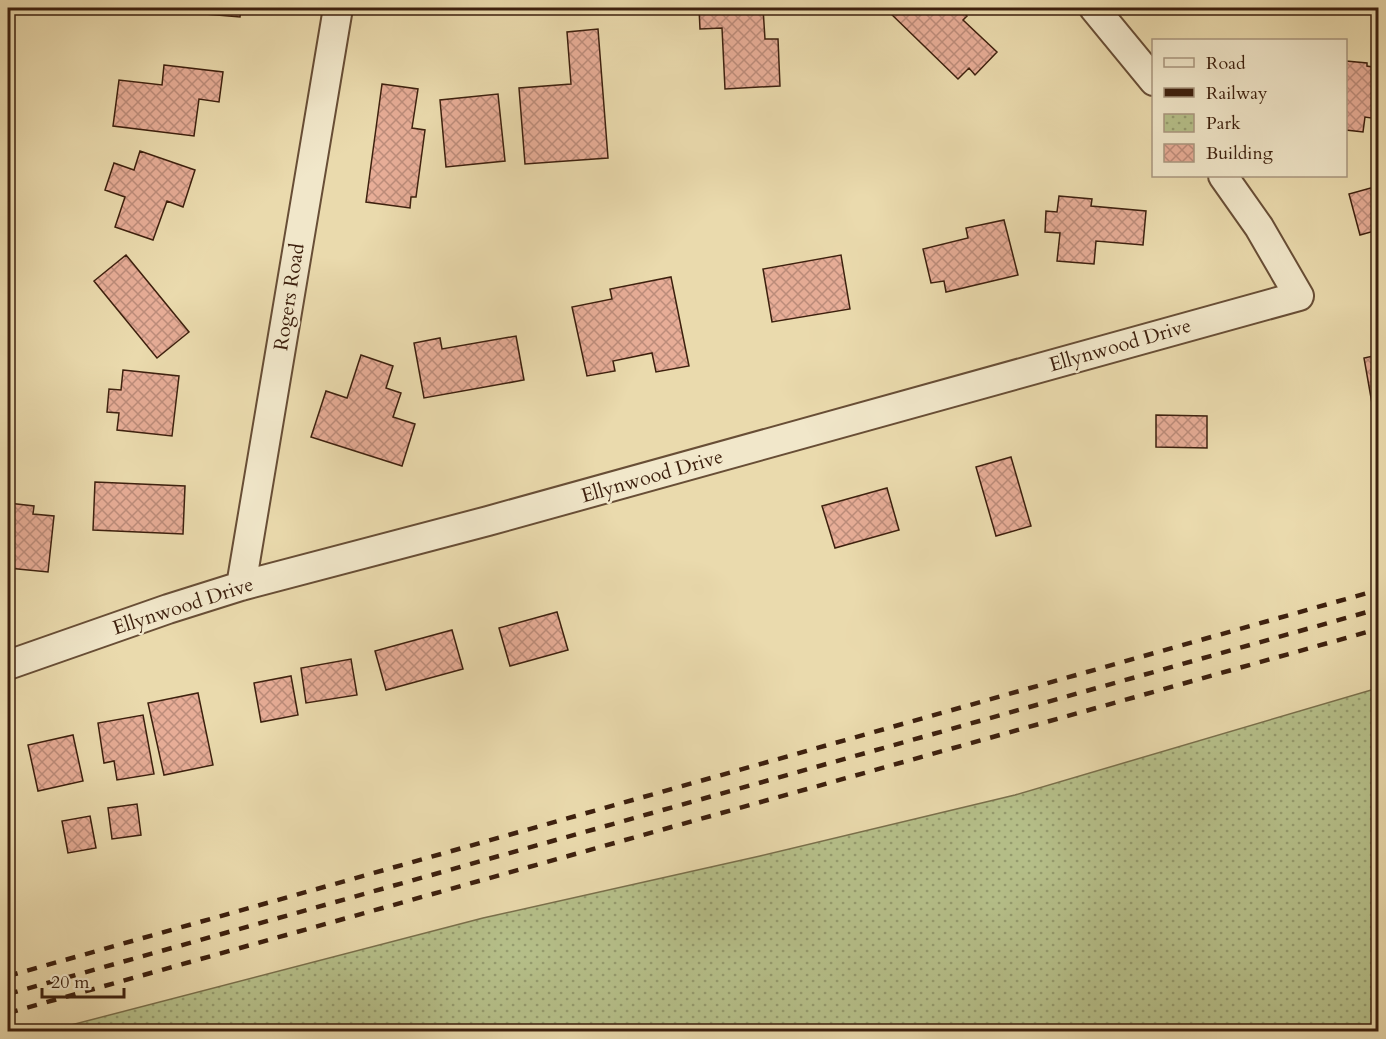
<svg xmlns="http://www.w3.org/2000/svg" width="1386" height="1039" font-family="Cardo,serif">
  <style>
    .park { fill: url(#park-dots); stroke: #7a704c; stroke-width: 1.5 }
    .building { fill: url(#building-cross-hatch); stroke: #3d200e; stroke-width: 1.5 }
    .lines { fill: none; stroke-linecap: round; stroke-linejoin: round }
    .street-casing { stroke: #684e36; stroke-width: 32 }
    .street { stroke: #f1e7ca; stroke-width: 28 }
    .rail { stroke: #3d200e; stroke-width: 4.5; stroke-dasharray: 10 10; stroke-linecap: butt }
    .labels { text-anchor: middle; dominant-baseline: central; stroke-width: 5; stroke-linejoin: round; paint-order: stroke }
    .street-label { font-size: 20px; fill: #3d200e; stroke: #f1e7ca }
  </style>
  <defs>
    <pattern id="park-dots" width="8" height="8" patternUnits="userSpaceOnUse" patternTransform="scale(1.5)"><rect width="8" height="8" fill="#b6c08a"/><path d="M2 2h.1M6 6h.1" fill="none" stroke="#959c6f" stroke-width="1.8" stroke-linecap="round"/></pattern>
    <pattern id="building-cross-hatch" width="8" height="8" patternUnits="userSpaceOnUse" patternTransform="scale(1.5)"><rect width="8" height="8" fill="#e7ad97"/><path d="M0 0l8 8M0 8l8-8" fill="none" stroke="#bc8c7a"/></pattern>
  </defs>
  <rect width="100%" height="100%" fill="#eadaad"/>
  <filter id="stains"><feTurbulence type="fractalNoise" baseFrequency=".00333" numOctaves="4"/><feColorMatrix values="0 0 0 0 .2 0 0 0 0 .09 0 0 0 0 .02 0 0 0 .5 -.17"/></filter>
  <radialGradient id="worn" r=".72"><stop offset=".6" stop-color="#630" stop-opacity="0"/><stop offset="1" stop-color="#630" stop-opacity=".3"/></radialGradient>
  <path class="park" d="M 1378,688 L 1378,1031 L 48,1031 L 483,918 L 760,856 L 1015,795 Z"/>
  <path class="building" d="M 133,8 L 241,8 L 240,17 Z
    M 699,8 L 763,8 L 765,39 L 778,39 L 780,86 L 725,89 L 722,28 L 700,29 Z
    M 885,8 L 958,8 L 967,16 L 963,20 L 997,52 L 975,75 L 969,68 L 958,79 Z
    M 598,29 L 608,158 L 525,164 L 519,88 L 571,84 L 567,32 Z
    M 1346,61 L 1367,63 L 1367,66 L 1378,68 L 1378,119 L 1365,117 L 1363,132 L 1346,130 Z
    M 164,65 L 223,72 L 219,102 L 199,99 L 194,136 L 113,126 L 119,80 L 162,85 Z
    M 382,84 L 418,89 L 412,128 L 425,130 L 416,197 L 411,197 L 410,208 L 366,202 Z
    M 498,94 L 505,161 L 446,167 L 440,100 Z
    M 140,151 L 195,170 L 183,207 L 167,201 L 153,240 L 115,227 L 125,197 L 105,190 L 114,163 L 134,170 Z
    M 1378,186 L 1378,230 L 1360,235 L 1349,194 Z
    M 1059,196 L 1092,199 L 1091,206 L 1146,211 L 1143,245 L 1096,241 L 1094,264 L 1057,261 L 1060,233 L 1045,232 L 1046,211 L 1057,212 Z
    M 1004,220 L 1018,275 L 946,292 L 944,281 L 931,283 L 923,249 L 968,238 L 966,228 Z
    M 126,255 L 189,332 L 157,358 L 94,281 Z
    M 841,255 L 850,309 L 772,322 L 763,269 Z
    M 671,277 L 689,366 L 656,372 L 652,353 L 613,361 L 615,371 L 587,376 L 572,307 L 612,299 L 610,289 Z
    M 516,336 L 524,380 L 424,398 L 414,343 L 440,338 L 442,349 Z
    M 361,355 L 393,366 L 386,388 L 401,393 L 393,417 L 415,424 L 402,466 L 311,437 L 326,391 L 347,398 Z
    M 1378,355 L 1378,408 L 1373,409 L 1364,358 Z
    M 123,370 L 179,376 L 172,436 L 117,430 L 119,413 L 107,412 L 109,389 L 121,390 Z
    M 1156,415 L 1207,416 L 1207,448 L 1156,447 Z
    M 1011,457 L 1031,526 L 996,536 L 976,467 Z
    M 95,482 L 185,486 L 183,534 L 93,530 Z
    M 887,488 L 899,530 L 835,548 L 822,506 Z
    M 8,503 L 34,506 L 33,514 L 54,516 L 48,572 L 8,568 Z
    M 557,612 L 568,650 L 510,666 L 499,628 Z
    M 452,630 L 463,669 L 386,690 L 375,651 Z
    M 351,659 L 357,695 L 306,703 L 301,668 Z
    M 291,676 L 298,715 L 261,722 L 254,683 Z
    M 198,693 L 213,765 L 164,775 L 148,703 Z
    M 143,715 L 154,774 L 117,780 L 114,761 L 104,763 L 98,723 Z
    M 73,735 L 83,781 L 38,791 L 28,745 Z
    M 8,783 L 14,820 L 8,821 Z
    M 137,804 L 141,835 L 112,839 L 108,808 Z
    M 90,816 L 96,848 L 68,853 L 62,821 Z"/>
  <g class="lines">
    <g class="street-casing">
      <path id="street" d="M 1094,8 L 1154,81
        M 241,586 L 338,8
        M 8,665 L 168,609 L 241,586 L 488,521 L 1299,296 L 1259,227 L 1223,176"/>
    </g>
    <use href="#street" class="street"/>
    <path class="rail" d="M 8,976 L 1378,590
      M 8,994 L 1378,609
      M 8,1013 L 1378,629"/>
  </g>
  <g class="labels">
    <g class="street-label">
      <text transform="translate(289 297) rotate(-81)">Rogers Road</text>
      <text transform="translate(1120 345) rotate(-16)">Ellynwood Drive</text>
      <text transform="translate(652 476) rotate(-16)">Ellynwood Drive</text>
      <text transform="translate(183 606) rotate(-18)">Ellynwood Drive</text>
    </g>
  </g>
  <rect width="1386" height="1039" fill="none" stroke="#eadaad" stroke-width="30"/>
  <rect x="9" y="9" width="1368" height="1021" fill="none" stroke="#3d200e" stroke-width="3"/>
  <rect x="15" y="15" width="1356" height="1009" fill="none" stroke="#3d200e" stroke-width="1.5"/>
  <rect x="1152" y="39" width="195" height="138" fill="#f1e7ca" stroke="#a9977f" stroke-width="1.5"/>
  <rect x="1164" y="58" width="30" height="9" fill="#f1e7ca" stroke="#a9977f" stroke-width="1.5"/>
  <text x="1206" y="69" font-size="18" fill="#3d200e">Road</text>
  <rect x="1164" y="88" width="30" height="9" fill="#3d200e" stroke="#a9977f" stroke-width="1.5"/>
  <text x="1206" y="99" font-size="18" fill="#3d200e">Railway</text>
  <rect x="1164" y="114" width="30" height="18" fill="url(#park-dots)" stroke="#a9977f" stroke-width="1.5"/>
  <text x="1206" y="129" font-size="18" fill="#3d200e">Park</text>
  <rect x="1164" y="144" width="30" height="18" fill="url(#building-cross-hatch)" stroke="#a9977f" stroke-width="1.5"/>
  <text x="1206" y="159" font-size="18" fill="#3d200e">Building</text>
  <path d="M42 988v9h82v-9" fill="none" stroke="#3d200e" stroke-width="3"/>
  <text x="51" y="988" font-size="18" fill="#3d200e" stroke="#f1e7ca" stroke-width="4.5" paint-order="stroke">20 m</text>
  <rect width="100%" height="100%" filter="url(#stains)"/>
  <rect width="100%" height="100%" fill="url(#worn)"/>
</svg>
